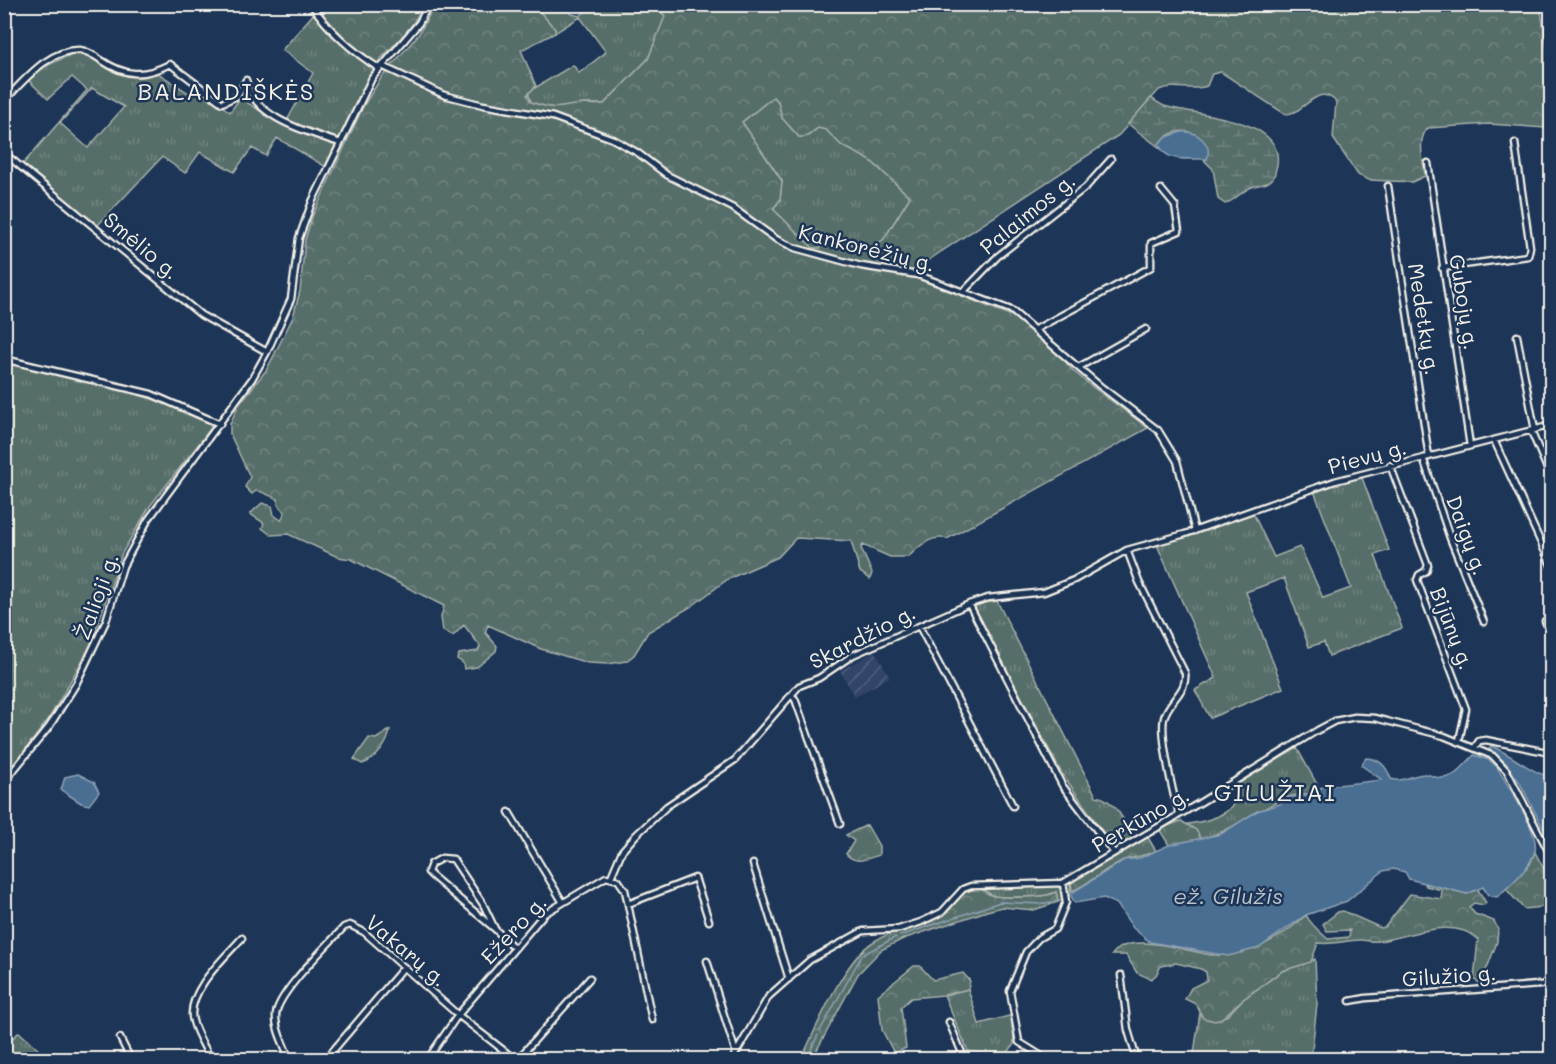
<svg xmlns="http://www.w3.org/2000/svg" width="1556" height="1064" font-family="Mali,sans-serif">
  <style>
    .industrial { fill: url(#industrial-furrows) }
    .grass { fill: url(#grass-tufts); stroke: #a6b0a9; stroke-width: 1.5; fill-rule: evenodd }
    .forest { fill: url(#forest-crowns); stroke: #a6b0a9; stroke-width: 1.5; fill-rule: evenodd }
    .wetland { fill: url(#wetland-marsh); stroke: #a6b0a9; stroke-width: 1.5 }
    .water { fill: #4a6e92; stroke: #8ea2b4; stroke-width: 1.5 }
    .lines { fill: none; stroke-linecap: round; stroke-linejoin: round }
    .stream { stroke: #8ea2b4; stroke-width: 1.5 }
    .minor-casing { stroke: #f4f1e8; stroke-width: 9 }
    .minor { stroke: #1d3557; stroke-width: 4.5 }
    .labels { text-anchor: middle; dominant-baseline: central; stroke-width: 5; stroke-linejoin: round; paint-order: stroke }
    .street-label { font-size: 21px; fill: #f4f1e8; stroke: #1d3557 }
    .water-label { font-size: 22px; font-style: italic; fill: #b8c3ca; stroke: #1d3557 }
    .quarter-label { font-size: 24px; letter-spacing: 1.5px; fill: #f4f1e8; stroke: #1d3557 }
  </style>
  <defs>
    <pattern id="industrial-furrows" width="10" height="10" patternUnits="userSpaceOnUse" patternTransform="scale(1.5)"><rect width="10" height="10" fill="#304468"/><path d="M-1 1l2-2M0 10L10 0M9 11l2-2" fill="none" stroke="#4f5f7e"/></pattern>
    <pattern id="grass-tufts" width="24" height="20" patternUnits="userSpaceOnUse" patternTransform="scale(1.5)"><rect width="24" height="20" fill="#576e6a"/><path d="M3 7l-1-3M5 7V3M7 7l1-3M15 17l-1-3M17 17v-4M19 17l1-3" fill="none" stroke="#70837f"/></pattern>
    <pattern id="forest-crowns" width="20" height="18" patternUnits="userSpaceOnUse" patternTransform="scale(1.5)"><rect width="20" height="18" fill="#576e6a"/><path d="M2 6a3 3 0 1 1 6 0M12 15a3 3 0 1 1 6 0" fill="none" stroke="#70837f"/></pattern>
    <pattern id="wetland-marsh" width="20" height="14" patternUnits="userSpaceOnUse" patternTransform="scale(1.5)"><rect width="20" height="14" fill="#576e6a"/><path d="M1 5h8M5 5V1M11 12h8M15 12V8" fill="none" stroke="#70837f"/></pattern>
  </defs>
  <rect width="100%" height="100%" fill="#1d3557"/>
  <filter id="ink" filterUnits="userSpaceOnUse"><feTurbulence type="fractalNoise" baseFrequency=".0167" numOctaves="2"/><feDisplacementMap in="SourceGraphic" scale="12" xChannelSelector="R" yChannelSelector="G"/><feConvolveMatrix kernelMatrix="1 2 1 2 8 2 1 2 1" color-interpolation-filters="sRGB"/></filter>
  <g filter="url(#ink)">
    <path class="industrial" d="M 875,651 L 890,677 L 855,697 L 840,671 Z"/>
    <path class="grass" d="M 534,5 L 563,5 L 572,14 L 580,16 L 592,5 L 656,6 L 665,16 L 665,20 L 648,59 L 604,104 L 585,104 L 563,109 L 549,109 L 531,102 L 528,92 L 573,65 L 579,73 L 606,52 L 580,17 L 555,33 L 555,29 Z
      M 317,10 L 348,44 L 376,64 L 326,167 L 277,138 L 266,156 L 252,148 L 234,172 L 200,152 L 185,173 L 162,157 L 97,226 L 23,164 L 87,90 L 72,77 L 48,99 L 28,80 L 44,67 L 74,53 L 87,54 L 121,74 L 140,77 L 158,73 L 190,94 L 196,86 L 230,112 L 240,98 L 284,126 L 313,73 L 282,50 ZM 92,88 L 124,107 L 88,148 L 60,123 Z
      M 773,97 L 778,101 L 782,118 L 799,137 L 808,136 L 818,128 L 826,129 L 841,145 L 870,160 L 910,197 L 884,239 L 867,252 C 845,238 841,228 820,248 L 813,248 L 773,209 L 780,200 L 782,181 L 742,122 Z
      M 5,362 C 34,369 205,405 212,427 L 150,506 L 122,553 L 90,647 L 48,720 L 5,776 Z
      M 1361,475 L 1389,550 L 1375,555 L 1402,628 L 1329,656 L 1324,642 L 1309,647 L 1284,578 L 1246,592 L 1283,688 L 1210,718 L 1195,690 L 1216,678 L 1157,545 L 1253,513 L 1274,557 L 1300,547 L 1323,598 L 1351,588 L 1314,491 Z
      M 997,601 L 1096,796 C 1117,799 1126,826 1136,842 L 1118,854 L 1061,772 L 973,605 Z
      M 1297,748 L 1319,788 C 1308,798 1300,793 1288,797 C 1258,809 1233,831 1201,839 L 1188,824 C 1209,821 1228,816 1239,797 L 1239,783 Z
      M 1071,881 L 1070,894 L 1058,902 L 1056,892 L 1043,897 L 996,897 L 978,887 L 1054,885 Z
      M 1315,959 L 1317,1004 L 1311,1059 L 1193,1060 L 1200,1013 L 1203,1017 L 1227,1016 L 1242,1000 L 1282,971 Z
      M 968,989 L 979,1024 L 1013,1015 L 1014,1044 L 1005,1057 L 968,1051 L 944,995 Z
      M 19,1032 L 41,1052 L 34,1059 L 5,1059 L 5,1046 Z"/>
    <path class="forest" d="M 314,5 L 415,5 L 421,10 L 410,28 L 376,64 C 351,47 330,30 314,5 Z
      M 435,5 L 534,5 L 555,29 L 555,33 L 521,50 L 536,86 L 527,95 L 531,102 C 560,112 558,106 584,104 C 591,104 597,105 604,104 L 648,59 L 665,16 L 656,6 L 642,5 L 1540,5 L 1551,72 L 1551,126 L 1546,128 L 1489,124 L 1428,128 C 1416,140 1424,161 1425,176 L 1412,182 L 1369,180 L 1358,175 L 1333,138 L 1336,102 C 1318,81 1304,115 1285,114 L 1221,72 L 1212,74 L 1207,86 C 1190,92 1175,83 1159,90 L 1119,135 L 942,251 L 916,269 L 914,277 L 1012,316 L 1057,351 L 1072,370 L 1094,388 L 1148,428 L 947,539 C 931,534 919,547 908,557 L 890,557 L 863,545 L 861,548 L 872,573 L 870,579 L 860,572 L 851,541 L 796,538 L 778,557 L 728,579 L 692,606 L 648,632 L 634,655 L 626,661 L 608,664 L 588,663 L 541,649 L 488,625 L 485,632 L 497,646 L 496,651 L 477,667 L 464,669 L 463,663 L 457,659 L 459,654 L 478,651 L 480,646 L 464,625 L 453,636 L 443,631 L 441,617 L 444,606 L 351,559 L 338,557 L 288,534 L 271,535 L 262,528 L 264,523 L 250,514 L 262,503 L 272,506 L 274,515 L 281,520 L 285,512 L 278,505 L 278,499 L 257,490 L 252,494 L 245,487 L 250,477 L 230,434 L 230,424 L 238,406 L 267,369 L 293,317 L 300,291 L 305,240 L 312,217 L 364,105 L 381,78 L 418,35 ZM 773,97 L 778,101 L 782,118 L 799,137 L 805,137 L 818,128 L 826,130 L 841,145 L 870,160 L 910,197 L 884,239 L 867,252 L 836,235 L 820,248 L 813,248 L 773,209 L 780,200 L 782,181 L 742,122 Z
      M 390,730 C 388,744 376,760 362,764 L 354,759 L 369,738 L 376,739 Z
      M 1181,821 L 1196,830 L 1201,839 L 1169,845 L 1159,829 Z
      M 867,825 L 879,846 L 879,855 C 866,859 856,865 846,854 L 854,841 L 846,835 Z
      M 1147,836 L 1156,851 C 1144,856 1134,857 1124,860 C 1106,868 1090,883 1072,891 L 1071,881 Z
      M 1535,852 L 1551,883 L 1551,906 L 1524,909 L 1506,889 L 1530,864 Z
      M 1425,883 L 1467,894 L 1477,888 L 1486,903 L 1484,905 L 1474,903 L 1469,907 L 1475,914 L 1494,921 L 1498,929 L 1497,942 L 1481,984 L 1474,979 L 1478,939 C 1452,915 1407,938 1378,941 C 1372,942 1366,940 1360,940 C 1346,940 1334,945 1318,943 L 1311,962 L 1282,971 L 1242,1000 L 1221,1019 L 1215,1021 L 1203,1018 L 1196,1004 L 1185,999 L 1191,988 L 1207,980 L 1206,972 L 1201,969 L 1176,963 L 1161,966 L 1156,975 L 1151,979 L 1137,973 L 1126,955 L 1112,955 C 1129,929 1190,953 1214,955 C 1248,957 1282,938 1306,915 C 1311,925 1320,932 1328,939 L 1349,937 L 1350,930 L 1327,931 L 1323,924 L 1338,912 L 1343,911 L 1381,928 L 1385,927 L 1410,894 L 1441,899 L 1442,890 L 1426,886 Z
      M 972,887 C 983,887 985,895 994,896 C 1006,898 1046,898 1056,892 L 1058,902 L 1034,910 L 1002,907 L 987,911 L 903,939 L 881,950 L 858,974 L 812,1059 L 801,1060 C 817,1026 843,961 873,942 C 893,929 921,927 942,915 C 955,908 960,893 972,887 Z
      M 914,966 L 920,966 L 933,980 L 963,973 L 970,981 L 968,989 L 944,995 L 911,998 L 901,1007 L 906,1048 L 894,1053 L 882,1030 L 878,995 Z"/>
    <path class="wetland" d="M 1151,98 C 1156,101 1162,106 1168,107 C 1196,115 1285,117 1277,165 C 1276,168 1275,175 1273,178 C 1269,185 1259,184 1252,187 C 1241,191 1236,200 1225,204 L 1218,199 L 1213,169 L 1204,160 L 1207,159 C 1208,131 1176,121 1159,144 L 1160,148 L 1128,124 Z"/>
    <path class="water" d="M 1181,132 C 1196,130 1213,143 1207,159 C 1192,158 1165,164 1159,144 L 1164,138 Z
      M 1491,746 C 1507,751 1539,779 1551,775 L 1551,832 L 1543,828 L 1520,783 L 1505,762 L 1489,749 Z
      M 1474,755 L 1489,760 L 1497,767 C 1507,785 1540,832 1535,851 C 1530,869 1510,885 1497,897 L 1488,895 L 1483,887 L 1467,894 L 1409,879 L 1405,872 L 1393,869 L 1383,871 L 1347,901 L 1306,915 L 1259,948 L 1228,956 L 1150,942 L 1133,928 L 1117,904 L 1104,898 L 1075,903 L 1070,894 L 1124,860 L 1140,858 L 1169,845 L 1221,834 L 1257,811 L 1280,804 L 1289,797 L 1311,795 L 1319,788 L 1329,786 L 1382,780 L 1361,765 L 1366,758 C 1379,758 1387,767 1391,779 C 1403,783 1413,774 1425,774 C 1429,774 1434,777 1439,778 C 1456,779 1463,766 1474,755 Z
      M 78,774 L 94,782 L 99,792 L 89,805 L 81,803 L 61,790 L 65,777 Z"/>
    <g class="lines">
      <path class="stream" d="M 900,936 L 1000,902 L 1041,904 L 1060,900
        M 820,1031 L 862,955 L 896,937
        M 806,1060 L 818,1035"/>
      <g class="minor-casing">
        <path id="minor" d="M 311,4 C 329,31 353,52 380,69
          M 382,66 L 444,95 L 483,105 L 553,117 L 613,139 L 638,153 L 667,175 L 733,208 L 776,239 L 795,248 L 861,266 L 918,275 L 1011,310 L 1100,386 L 1158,430 L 1177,461 L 1195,531
          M 4,101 C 24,81 48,49 80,50 C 88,51 95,56 101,60 C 126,77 144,77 170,64 L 222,103 L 237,96 L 246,80 C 253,119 309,132 340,143
          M 4,153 L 201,315 L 267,352
          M 1428,163 L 1470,446
          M 1388,186 L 1429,457
          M 1442,268 L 1528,256 L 1530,247 L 1515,143
          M 964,291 L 998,256 L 1086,187 L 1111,159
          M 1036,329 L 1151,267 L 1151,243 L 1179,231 L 1175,206 L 1161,189
          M 1517,336 L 1535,430
          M 4,359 L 151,394 L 220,424
          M 1079,367 L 1146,329
          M 1531,431 L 1552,480
          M 1494,440 L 1552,567
          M 1423,458 L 1450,538 L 1484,622
          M 1390,465 L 1428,565 L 1426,571 L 1419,575 L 1417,580 L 1466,709 L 1459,741
          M 1127,550 L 1139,582 L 1185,673 C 1188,691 1168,701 1164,718 C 1160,733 1173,799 1180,814
          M 969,604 L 1062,785 L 1114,853
          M 1545,621 L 1552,635
          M 919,626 L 1013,806
          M 791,695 L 795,699 L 840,824
          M 1475,747 L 1479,741 L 1486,740 L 1552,753
          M 4,782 L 49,727 L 76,684 L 106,621 L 123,566 L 148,520 L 252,379 L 267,352 L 291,299 L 299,238 L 312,202 L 372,78 L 419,23 L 429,4
          M 509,812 L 562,901
          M 753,864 L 789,979
          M 611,877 L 622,851 L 636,835 L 667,806 L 735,760 L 799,686 L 819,678 L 853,655 L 969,604 L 988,598 L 1044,592 L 1074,580 L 1127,550 L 1185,534 L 1335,481 L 1552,425
          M 628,904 L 695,878 L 709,921
          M 495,929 L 432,876 L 428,872 L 431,864 L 442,858 L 453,859 L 483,904 L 495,929 L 514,948
          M 707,961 L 736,1053
          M 1121,975 L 1128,1030 L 1137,1060
          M 1350,1001 L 1366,998 L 1552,984
          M 949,1022 L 965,1060
          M 120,1038 L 131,1060
          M 211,1060 C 205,1047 196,1034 193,1021 C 185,993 225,957 242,938
          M 290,1060 C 285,1047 275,1029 276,1015 C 277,993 329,944 344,927 L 350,925 L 364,932 L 458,1015 L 516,1060
          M 325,1060 L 404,967
          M 427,1060 L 458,1015 L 544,914 L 606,877 L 618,880 L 625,890 L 652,1020
          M 517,1060 L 590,978
          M 732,1060 L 769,996 L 810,960 L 863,931 L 899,929 L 921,922 L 942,912 L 963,889 L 971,886 L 1063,883 L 1201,802 L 1318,730 L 1335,721 L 1355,717 L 1375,718 L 1444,736 L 1493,756 L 1507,771 L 1552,858
          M 1048,1060 L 1019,1042 L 1010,991 L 1026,952 L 1039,938 L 1055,929 L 1066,902 L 1063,883"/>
      </g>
      <use href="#minor" class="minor"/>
    </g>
  </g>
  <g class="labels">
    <g class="street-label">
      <text transform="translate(1027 213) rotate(-39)">Palaimos g.</text>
      <text transform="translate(142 245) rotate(40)">Smėlio g.</text>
      <text transform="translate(867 247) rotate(14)">Kankorėžių g.</text>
      <text transform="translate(1465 302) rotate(81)">Gubojų g.</text>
      <text transform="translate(1425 319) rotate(81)">Medetkų g.</text>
      <text transform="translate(1367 456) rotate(-15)">Pievų g.</text>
      <text transform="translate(1468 535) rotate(70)">Daigų g.</text>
      <text transform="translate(96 596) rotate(-70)">Žalioji g.</text>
      <text transform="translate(1453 628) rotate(69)">Bijūnų g.</text>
      <text transform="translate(862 636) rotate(-27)">Skardžio g.</text>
      <text transform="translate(1140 819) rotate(-30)">Perkūno g.</text>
      <text transform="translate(513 929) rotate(-47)">Ežero g.</text>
      <text transform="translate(407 950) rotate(40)">Vakarų g.</text>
      <text transform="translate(1449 975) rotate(-4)">Gilužio g.</text>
    </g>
    <g class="water-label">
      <text x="1228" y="895">ež. Gilužis</text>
    </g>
    <g class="quarter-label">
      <text x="226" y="90">BALANDIŠKĖS</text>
      <text x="1275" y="791">GILUŽIAI</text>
    </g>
  </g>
  <rect width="1556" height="1064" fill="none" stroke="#1d3557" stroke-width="24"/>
  <rect x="12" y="12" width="1532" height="1040" fill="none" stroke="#f4f1e8" stroke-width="2" filter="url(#ink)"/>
</svg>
